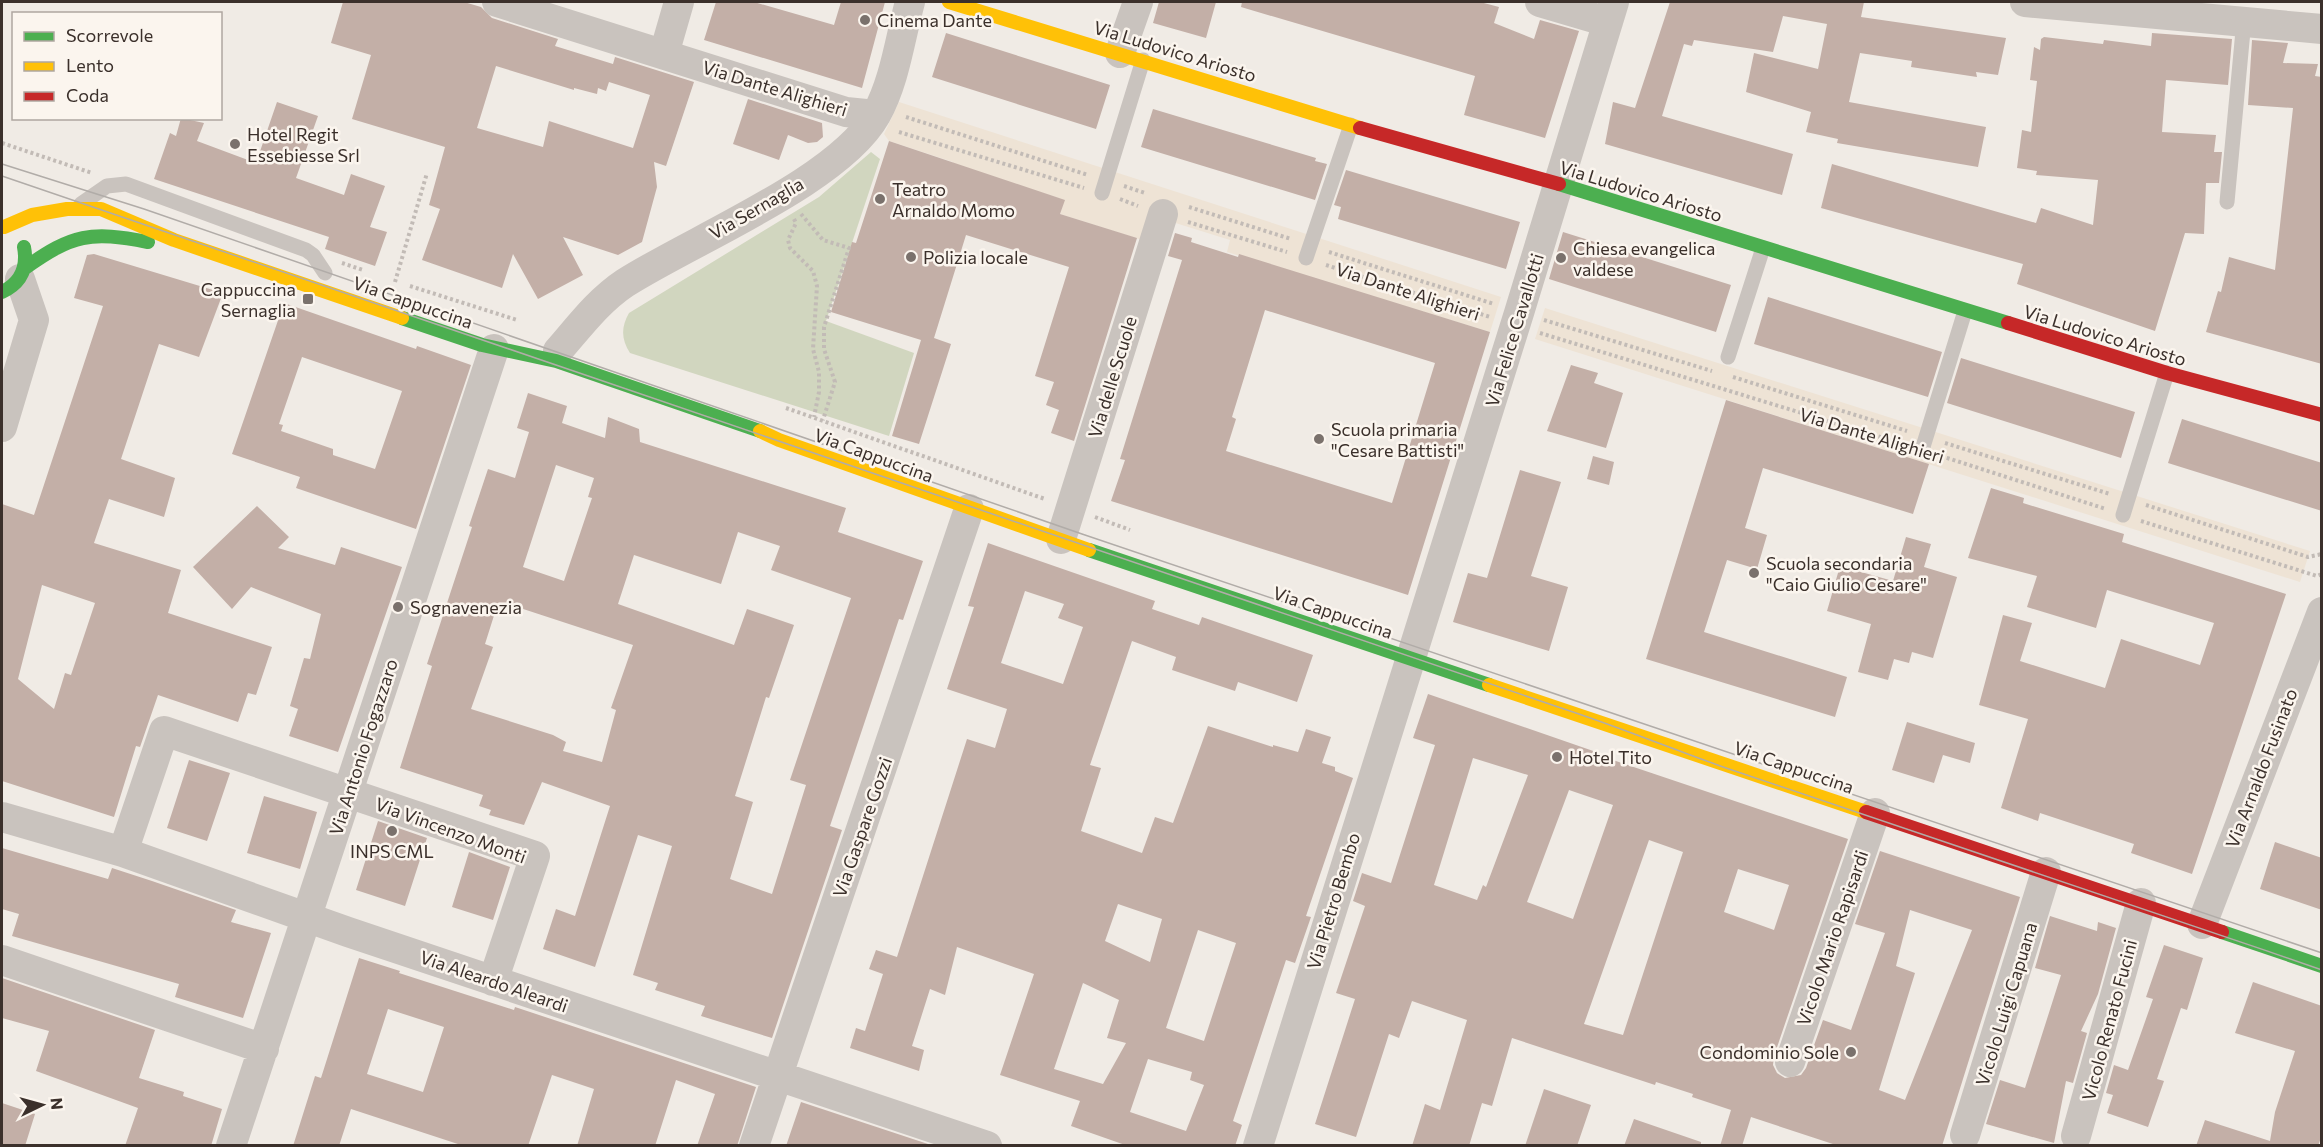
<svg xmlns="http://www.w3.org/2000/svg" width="2323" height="1147" font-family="Commissioner,sans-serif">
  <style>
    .green { fill: #d1d6bf }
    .plaza { fill: #eee3d5 }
    .building { fill: #c3afa7; fill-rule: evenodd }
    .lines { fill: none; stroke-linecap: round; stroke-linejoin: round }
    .path { stroke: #c2bbb6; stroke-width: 4; stroke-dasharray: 3 3; stroke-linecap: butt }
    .lane { stroke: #c9c3be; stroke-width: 15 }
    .street { stroke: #c9c3be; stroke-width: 30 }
    .fast { stroke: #4caf50; stroke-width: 14 }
    .slow { stroke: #ffc107; stroke-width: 14 }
    .jam { stroke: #c62828; stroke-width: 14 }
    .tram { stroke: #b1aca8; stroke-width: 1.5 }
    .poi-dot { fill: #7a716c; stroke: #fbf5ee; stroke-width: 2 }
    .labels { text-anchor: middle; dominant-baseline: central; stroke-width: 5; stroke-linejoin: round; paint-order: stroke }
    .poi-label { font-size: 18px; fill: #3b302b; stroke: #fbf5ee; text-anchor: start }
    .street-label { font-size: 18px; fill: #3b302b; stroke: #fbf5ee }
  </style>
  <rect width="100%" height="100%" fill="#f0ebe5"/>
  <path class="green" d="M 871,152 L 880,159 L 826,321 L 914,353 L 889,436 L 630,353 C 621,339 621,327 629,313 L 819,197 Z"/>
  <path class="plaza" d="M 899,102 L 1501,297 L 1490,332 L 1227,252 L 1230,240 L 1169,221 L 1145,241 L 1060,214 L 1064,200 L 979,172 L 949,175 L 953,162 L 889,141 L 884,134 Z
    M 1545,308 L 2310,551 L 2300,582 L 1535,339 Z"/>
  <path class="building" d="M 343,2 L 464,2 L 481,7 L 492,18 L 558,39 L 555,46 L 613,64 L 615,57 L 694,82 L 666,166 L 654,162 L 657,187 L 642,242 L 618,255 L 563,237 L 583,275 L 538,299 L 513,254 L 502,288 L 422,260 L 440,209 L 429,205 L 445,147 L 352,119 L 371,55 L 331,43 ZM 496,66 L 574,90 L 574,88 L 597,94 L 598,88 L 606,91 L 609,82 L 650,95 L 633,148 L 549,121 L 543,147 L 477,128 Z
    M 716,2 L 754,2 L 834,25 L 841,2 L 885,2 L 862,88 L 704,40 Z
    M 1159,2 L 1216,2 L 1206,38 L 1153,23 Z
    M 1242,2 L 1480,2 L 1499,7 L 1494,23 L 1534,39 L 1540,20 L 1579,31 L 1545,138 L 1464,115 L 1475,76 L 1241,7 Z
    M 1670,2 L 1864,2 L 1861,17 L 2006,38 L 1998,75 L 1976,72 L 1977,77 L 1911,67 L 1912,61 L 1860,53 L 1849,102 L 1986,127 L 1978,167 L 1837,143 L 1838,139 L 1806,132 L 1811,112 L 1746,92 L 1754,53 L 1818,69 L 1827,24 L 1783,16 L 1773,52 L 1694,40 L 1692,46 L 1684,44 L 1662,116 L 1793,154 L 1782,195 L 1605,144 L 1613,102 L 1635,108 Z
    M 946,33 L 1110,85 L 1096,129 L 932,77 Z
    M 2152,33 L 2232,39 L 2228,85 L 2166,80 L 2162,132 L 2216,135 L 2214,152 L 2222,152 L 2219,183 L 2206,183 L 2204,234 L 2185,233 L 2155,331 L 2017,284 L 2023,264 L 1821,208 L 1832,164 L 2036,223 L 2041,208 L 2093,225 L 2098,180 L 2036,175 L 2037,171 L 2017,168 L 2022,130 L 2031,132 L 2037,81 L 2030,80 L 2034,47 L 2040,50 L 2041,39 L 2044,37 L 2103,44 L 2104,40 L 2151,46 Z
    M 2252,40 L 2288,43 L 2283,63 L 2318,64 L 2315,76 L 2322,77 L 2322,364 L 2206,332 L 2218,291 L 2221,292 L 2229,257 L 2275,270 L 2293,108 L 2248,105 Z
    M 748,99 L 822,123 L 823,137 L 817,142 L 808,143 L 788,135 L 779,160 L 733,144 Z
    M 277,102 L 318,116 L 296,178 L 344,195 L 351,174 L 385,186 L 370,227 L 387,232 L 375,266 L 325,249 L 329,237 L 154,179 L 170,133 L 176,136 L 181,118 L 204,123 L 197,141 L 256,163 Z
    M 1153,109 L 1316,158 L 1315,161 L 1327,164 L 1315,200 L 1141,147 Z
    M 889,141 L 1065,200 L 1060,214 L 1137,238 L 1074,441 L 1051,433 L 1059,410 L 1046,405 L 1054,382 L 1035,376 L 1069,267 L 966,235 L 934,338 L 951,344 L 919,444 L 892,436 L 921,340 L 831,312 L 852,242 L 856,243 Z
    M 1346,170 L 1520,222 L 1506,269 L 1338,219 L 1341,207 L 1334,205 Z
    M 1563,232 L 1731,285 L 1716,332 L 1549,279 Z
    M 1175,233 L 1192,238 L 1191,242 L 1238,257 L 1239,254 L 1490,332 L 1408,595 L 1111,501 L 1125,460 L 1120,459 L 1182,260 L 1168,256 ZM 1265,310 L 1435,363 L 1392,503 L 1226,451 L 1236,419 L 1232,417 Z
    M 94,254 L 223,293 L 199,357 L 159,344 L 121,459 L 175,478 L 164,517 L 109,499 L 94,543 L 181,570 L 168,613 L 272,647 L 256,695 L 248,693 L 238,722 L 158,695 L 140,747 L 136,746 L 114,817 L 2,781 L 2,504 L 34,515 L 103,306 L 74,298 L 87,255 ZM 42,585 L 95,603 L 71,675 L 65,673 L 54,709 L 18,679 Z
    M 1768,297 L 1942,352 L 1928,397 L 1754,344 Z
    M 284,303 L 416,349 L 417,346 L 471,365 L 416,529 L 296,488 L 300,477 L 232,454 ZM 302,357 L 402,391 L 375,469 L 333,455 L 333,449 L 281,431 L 283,425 L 279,424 Z
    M 1961,358 L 2135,412 L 2121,458 L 1947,403 Z
    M 1571,365 L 1598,373 L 1594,383 L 1623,393 L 1606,448 L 1547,431 Z
    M 528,393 L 567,406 L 562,423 L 605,438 L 608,417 L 639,429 L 640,442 L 846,508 L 838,532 L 923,561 L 903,620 L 899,619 L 830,826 L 842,830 L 772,1038 L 701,1016 L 705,1006 L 655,990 L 658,983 L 633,975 L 672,846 L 638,835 L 595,967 L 543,949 L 556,909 L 575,916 L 610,806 L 542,782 L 524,825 L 489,815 L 491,810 L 479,806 L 483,795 L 400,768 L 432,666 L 427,664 L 472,527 L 469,526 L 488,469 L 515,478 L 529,432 L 517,428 ZM 556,465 L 594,478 L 588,497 L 592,498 L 564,581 L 523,567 ZM 738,532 L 780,546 L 771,570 L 851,598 L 790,780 L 806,785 L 772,894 L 730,879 L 753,802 L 735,796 L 766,697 L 769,698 L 794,625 L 747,609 L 734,645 L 618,604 L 634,555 L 721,584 ZM 511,605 L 633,645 L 611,708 L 616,710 L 602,762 L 563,751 L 566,742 L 553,735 L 471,709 L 493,647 L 485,644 L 497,606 L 509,610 Z
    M 1726,400 L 1929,464 L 1913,514 L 1763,468 L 1745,528 L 1767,535 L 1757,569 L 1727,560 L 1704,632 L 1847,677 L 1835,717 L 1646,659 Z
    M 2182,419 L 2322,463 L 2322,511 L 2168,463 Z
    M 1593,456 L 1614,462 L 1609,485 L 1587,479 Z
    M 1520,470 L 1561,482 L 1531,576 L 1568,587 L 1549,651 L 1453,622 L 1468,573 L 1487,578 Z
    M 1991,488 L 2024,498 L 2023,503 L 2124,534 L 2122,542 L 2286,594 L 2192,874 L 2131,853 L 2134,844 L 2040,813 L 2038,821 L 2001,808 L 2028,719 L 1979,705 L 2003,615 L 2032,623 L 2020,661 L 2105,688 L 2121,639 L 2200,665 L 2214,623 L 2107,590 L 2096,628 L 2027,607 L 2037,576 L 1968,558 Z
    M 257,506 L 289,537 L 278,548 L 335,565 L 341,547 L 402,567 L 338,752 L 289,736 L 298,709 L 290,706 L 304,658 L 310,659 L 321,614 L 251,587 L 232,609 L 193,567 Z
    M 1906,537 L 1931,544 L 1924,567 L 1957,577 L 1933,658 L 1912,652 L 1909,663 L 1894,659 L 1888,680 L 1858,672 L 1871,624 L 1827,611 L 1840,566 L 1893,581 Z
    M 988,543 L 1155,601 L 1152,609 L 1199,625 L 1202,617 L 1313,655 L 1297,702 L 1238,682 L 1235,691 L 1172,670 L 1176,657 L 1132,641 L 1090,765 L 1101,768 L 1081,831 L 1142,853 L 1155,817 L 1173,823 L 1208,726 L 1273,747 L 1273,745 L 1298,752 L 1306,729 L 1331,737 L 1322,763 L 1335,767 L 1335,771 L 1353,778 L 1306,916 L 1311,917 L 1295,963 L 1286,960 L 1233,1121 L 1242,1125 L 1235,1146 L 1128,1146 L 1071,1126 L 1080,1101 L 1000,1075 L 1034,974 L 957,947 L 945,995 L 930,989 L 912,1046 L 924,1050 L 919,1071 L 850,1048 L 856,1028 L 865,1031 L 883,974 L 869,969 L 876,950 L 897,957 L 967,739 L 995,748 L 1007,709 L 947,689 L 974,607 L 968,606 ZM 1025,591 L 1064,604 L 1058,618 L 1083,627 L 1063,684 L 1001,663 ZM 1118,904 L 1162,919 L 1150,962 L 1105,941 ZM 1198,930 L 1236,943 L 1204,1041 L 1166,1028 ZM 1083,983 L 1119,1000 L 1107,1038 L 1126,1043 L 1103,1084 L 1054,1069 ZM 1148,1059 L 1192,1072 L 1190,1080 L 1204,1085 L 1186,1131 L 1130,1112 Z
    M 1428,694 L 1599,753 L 1598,755 L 1848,839 L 1774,1056 L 1773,1065 L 1777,1073 L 1785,1078 L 1801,1075 L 1806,1068 L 1823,1020 L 1851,1030 L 1885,933 L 1855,924 L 1880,851 L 2020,897 L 1942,1146 L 1839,1146 L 1751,1117 L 1742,1146 L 1720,1146 L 1731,1110 L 1692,1097 L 1693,1094 L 1656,1082 L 1655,1085 L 1512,1038 L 1492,1106 L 1482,1103 L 1469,1146 L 1412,1146 L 1425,1104 L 1440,1110 L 1467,1020 L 1412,1001 L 1399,1038 L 1389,1034 L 1356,1137 L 1315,1124 L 1355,999 L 1336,993 L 1365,906 L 1353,901 L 1362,873 L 1391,883 L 1435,745 L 1413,738 ZM 1473,758 L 1528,775 L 1486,887 L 1483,885 L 1477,900 L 1434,885 ZM 1569,790 L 1613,805 L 1573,919 L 1527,902 ZM 1649,840 L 1683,852 L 1623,1035 L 1584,1024 ZM 1738,869 L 1789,885 L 1774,930 L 1724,912 ZM 1910,910 L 1972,930 L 1905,1100 L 1879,1090 L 1915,973 L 1896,966 Z
    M 1907,722 L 1975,743 L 1970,763 L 1943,755 L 1934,783 L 1892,770 Z
    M 189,760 L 230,773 L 207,841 L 167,828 Z
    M 264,796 L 317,812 L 300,869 L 247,853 Z
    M 378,821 L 427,838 L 405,906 L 356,890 Z
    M 2275,842 L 2322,858 L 2322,910 L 2260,889 Z
    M 2,848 L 108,879 L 112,868 L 152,881 L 236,910 L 231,922 L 271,933 L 243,1018 L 175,997 L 179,984 L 12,936 L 19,914 L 2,909 Z
    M 469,852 L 510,867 L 493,920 L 452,907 Z
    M 2050,916 L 2097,931 L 2098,922 L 2116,928 L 2098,994 L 2081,1031 L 2087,1033 L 2073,1083 L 2066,1081 L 2054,1143 L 1986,1124 L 2000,1080 L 2025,1088 L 2061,975 L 2035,968 Z
    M 2164,945 L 2203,958 L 2187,1010 L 2181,1008 L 2157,1079 L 2164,1081 L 2148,1127 L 2107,1113 L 2113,1095 L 2106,1093 L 2114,1065 L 2128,1070 L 2153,999 L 2146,997 Z
    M 359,958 L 400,971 L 399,973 L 514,1010 L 515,1007 L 756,1087 L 737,1146 L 697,1146 L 715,1094 L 676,1080 L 655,1146 L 577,1146 L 594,1089 L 552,1075 L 528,1146 L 464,1146 L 351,1109 L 339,1146 L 293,1146 L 315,1076 L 321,1078 ZM 388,1009 L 444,1027 L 423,1092 L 367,1074 Z
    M 2,978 L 155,1030 L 139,1078 L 184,1092 L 183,1096 L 222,1109 L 211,1146 L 125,1146 L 138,1108 L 36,1071 L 49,1031 L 2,1018 Z
    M 2253,982 L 2322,1006 L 2322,1135 L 2318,1146 L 2196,1146 L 2205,1120 L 2270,1141 L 2275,1112 L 2295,1051 L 2235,1033 Z
    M 1544,1089 L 1591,1105 L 1577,1146 L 1525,1146 Z
    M 801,1102 L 928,1144 L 928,1146 L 786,1146 Z
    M 2,1103 L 35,1114 L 25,1146 L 2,1146 Z
    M 1634,1119 L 1701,1142 L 1701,1146 L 1624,1146 Z"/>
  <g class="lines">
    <path class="path" d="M 906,117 L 1088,175
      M 899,132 L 1084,188
      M 2,143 L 92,173
      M 1124,186 L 1145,193
      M 1120,199 L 1138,206
      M 1189,207 L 1291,239
      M 801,214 L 823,240 L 849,248 L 824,327 L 824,349 L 835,382 L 823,420
      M 794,219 L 796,223 L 788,240 L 790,248 L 813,271 L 817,286 L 813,349 L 819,372 L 819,392 L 814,417
      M 1188,222 L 1287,252
      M 1329,252 L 1494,304
      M 342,263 L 363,270
      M 1326,265 L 1490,317
      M 395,282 L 427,173
      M 410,286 L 517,320
      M 1544,320 L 1712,371
      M 1540,333 L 1903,444
      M 1733,377 L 1907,431
      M 786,408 L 1045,499
      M 1945,443 L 2110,494
      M 1941,456 L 2106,509
      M 2146,505 L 2308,557 L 2322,554
      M 1095,517 L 1130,530
      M 2141,521 L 2317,576 L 2322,574"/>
    <path class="lane" d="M 1102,193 L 1143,60
      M 2227,202 L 2244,20
      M 81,204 L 107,186 L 126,184 L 306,250 L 313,255 L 325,273
      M 1306,258 L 1351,125
      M 1728,357 L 1763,248
      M 1922,450 L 1965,311
      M 2123,515 L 2167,373"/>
    <path class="street" d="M 497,2 L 846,112 L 876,115
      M 1540,2 L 1608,22
      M 2025,2 L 2322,29
      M 1120,53 L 1138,2
      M 664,54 L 679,2
      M 558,351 C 579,327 598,301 625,283 C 692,240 839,181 876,115 C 895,81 900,38 910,2
      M 2,427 L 34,320 L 20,279
      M 1061,539 L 1163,214
      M 2,817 L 123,852 L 348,932 L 987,1146
      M 123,852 L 164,731 L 535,856 L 493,981
      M 2202,924 L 2322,612
      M 2,960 L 264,1049
      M 1790,1062 L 1875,813
      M 1965,1135 L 2046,872
      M 2076,1136 L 2141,903
      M 231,1146 L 494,349
      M 754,1146 L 969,509
      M 1258,1146 L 1519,313 L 1614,2"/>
    <path class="fast" d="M 1559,184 L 2008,323
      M 25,268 C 73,234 90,231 148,242
      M 2,292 C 21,283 28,268 24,247
      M 402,318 L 482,345 L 556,361 L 760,431
      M 1089,550 L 1489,685
      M 2222,932 L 2322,966"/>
    <path class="slow" d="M 949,2 L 1360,128
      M 4,227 L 32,215 L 67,209 L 101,209 L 174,240 L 402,318
      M 760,431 L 779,440 L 1089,550
      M 1489,685 L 1866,812"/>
    <path class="jam" d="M 1360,128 L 1559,184
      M 2008,323 L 2167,373 L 2322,415
      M 1866,812 L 2222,932"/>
    <path class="tram" d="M 2,164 L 144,209 L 1082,534 L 2322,953
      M 2,176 C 522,355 1042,534 1564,709 C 1619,727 1672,749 1726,768 C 1925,835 2124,901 2322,970"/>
  </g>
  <g class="poi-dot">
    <circle cx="865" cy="20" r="6"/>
    <circle cx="235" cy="144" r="6"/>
    <circle cx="880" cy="199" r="6"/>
    <circle cx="911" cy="257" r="6"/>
    <circle cx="1561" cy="258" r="6"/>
    <rect x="302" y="293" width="12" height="12" rx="3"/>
    <circle cx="1319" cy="439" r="6"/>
    <circle cx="1754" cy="573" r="6"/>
    <circle cx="398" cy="607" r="6"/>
    <circle cx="1557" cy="757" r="6"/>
    <circle cx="392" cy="831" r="6"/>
    <circle cx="1851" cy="1052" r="6"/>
  </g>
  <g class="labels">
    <g class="poi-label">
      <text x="877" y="20">Cinema Dante</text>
      <text x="247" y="134">Hotel Regit<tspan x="247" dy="21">Essebiesse Srl</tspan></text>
      <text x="892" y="189">Teatro<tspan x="892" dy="21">Arnaldo Momo</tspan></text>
      <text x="1573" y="248">Chiesa evangelica<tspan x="1573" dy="21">valdese</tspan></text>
      <text x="923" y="257">Polizia locale</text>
      <text x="296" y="289" text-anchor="end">Cappuccina<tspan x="296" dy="21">Sernaglia</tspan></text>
      <text x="1331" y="429">Scuola primaria<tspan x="1331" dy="21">"Cesare Battisti"</tspan></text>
      <text x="1766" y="563">Scuola secondaria<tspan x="1766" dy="21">"Caio Giulio Cesare"</tspan></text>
      <text x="410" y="607">Sognavenezia</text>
      <text x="1569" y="757">Hotel Tito</text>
      <text x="392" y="851" text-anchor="middle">INPS CML</text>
      <text x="1839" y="1052" text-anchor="end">Condominio Sole</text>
    </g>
    <g class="street-label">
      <text transform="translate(1175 51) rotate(17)">Via Ludovico Ariosto</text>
      <text transform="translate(775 88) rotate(17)">Via Dante Alighieri</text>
      <text transform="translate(1641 191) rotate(17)">Via Ludovico Ariosto</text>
      <text transform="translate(756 208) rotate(-30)">Via Sernaglia</text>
      <text transform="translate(1408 291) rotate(18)">Via Dante Alighieri</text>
      <text transform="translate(413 302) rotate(19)">Via Cappuccina</text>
      <text transform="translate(1514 330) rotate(-73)">Via Felice Cavallotti</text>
      <text transform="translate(2105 335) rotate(17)">Via Ludovico Ariosto</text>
      <text transform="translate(1112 377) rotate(-73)">Via delle Scuole</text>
      <text transform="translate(1872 435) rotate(17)">Via Dante Alighieri</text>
      <text transform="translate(874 455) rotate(20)">Via Cappuccina</text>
      <text transform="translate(1333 612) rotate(19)">Via Cappuccina</text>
      <text transform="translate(363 747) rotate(-72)">Via Antonio Fogazzaro</text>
      <text transform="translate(1794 767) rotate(19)">Via Cappuccina</text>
      <text transform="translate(2261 768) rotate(-69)">Via Arnaldo Fusinato</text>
      <text transform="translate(862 827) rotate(-71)">Via Gaspare Gozzi</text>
      <text transform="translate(451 830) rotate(20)">Via Vincenzo Monti</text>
      <text transform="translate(1333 901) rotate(-73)">Via Pietro Bembo</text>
      <text transform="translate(1832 938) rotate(-71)">Vicolo Mario Rapisardi</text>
      <text transform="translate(494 981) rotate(19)">Via Aleardo Aleardi</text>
      <text transform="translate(2006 1004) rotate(-73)">Vicolo Luigi Capuana</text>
      <text transform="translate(2109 1020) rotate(-75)">Vicolo Renato Fucini</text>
    </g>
  </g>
  <rect width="2323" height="1147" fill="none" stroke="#3b302b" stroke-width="6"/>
  <rect x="12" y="12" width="210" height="108" fill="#fbf5ee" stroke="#aea6a0" stroke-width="1.5"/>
  <rect x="24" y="32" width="30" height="9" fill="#4caf50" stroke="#aea6a0" stroke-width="1.5"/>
  <text x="66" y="42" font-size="18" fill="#3b302b">Scorrevole</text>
  <rect x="24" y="62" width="30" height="9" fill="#ffc107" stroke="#aea6a0" stroke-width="1.5"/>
  <text x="66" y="72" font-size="18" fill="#3b302b">Lento</text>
  <rect x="24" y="92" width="30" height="9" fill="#c62828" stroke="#aea6a0" stroke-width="1.5"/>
  <text x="66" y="102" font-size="18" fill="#3b302b">Coda</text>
  <g transform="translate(42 1105) rotate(85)" stroke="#fbf5ee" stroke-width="4.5" paint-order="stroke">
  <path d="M0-4.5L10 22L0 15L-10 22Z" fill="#3b302b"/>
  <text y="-9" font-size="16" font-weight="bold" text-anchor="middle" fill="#3b302b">N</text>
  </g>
</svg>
